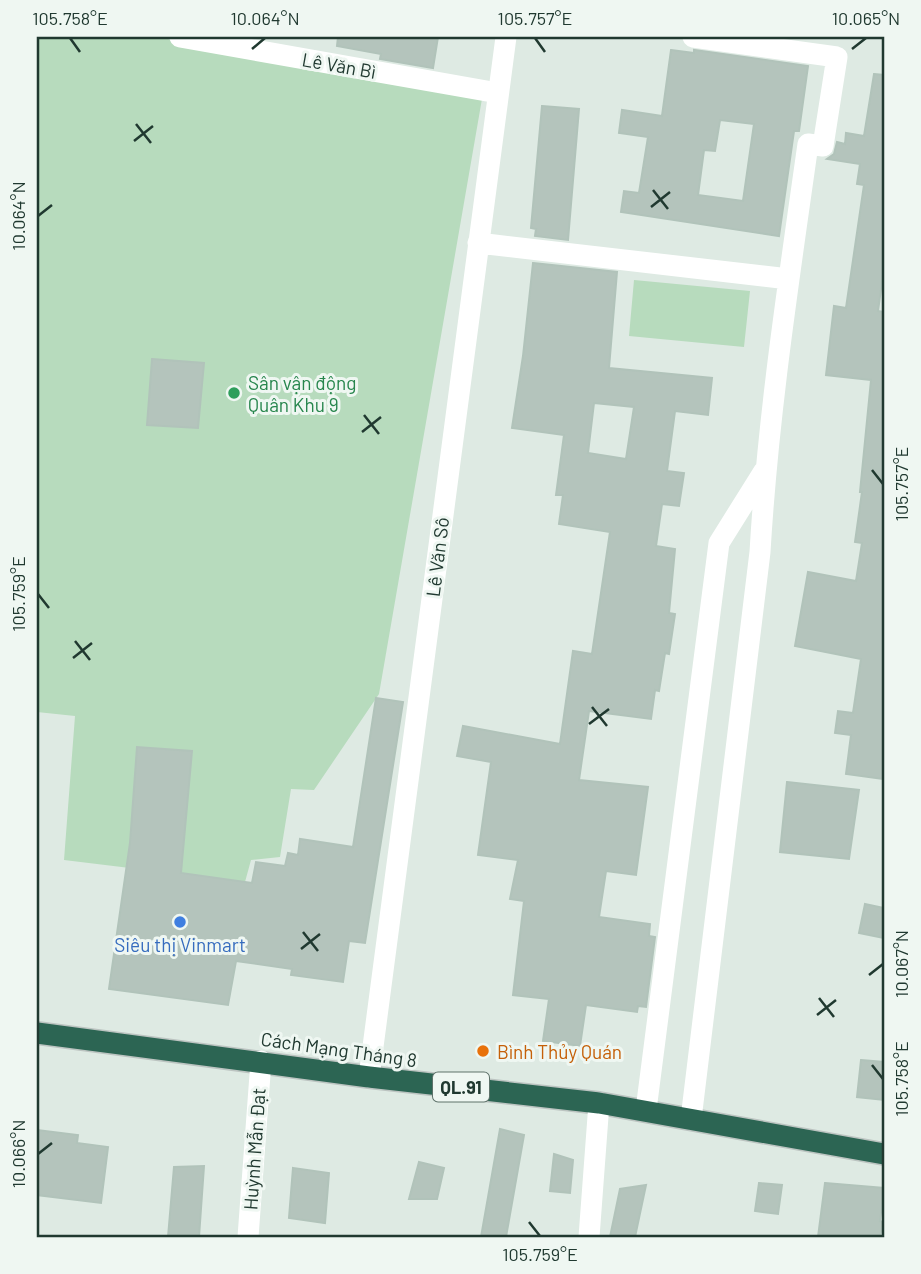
<svg xmlns="http://www.w3.org/2000/svg" width="921" height="1274" font-family="Barlow,sans-serif">
  <style>
    .green { fill: #b7dbbd }
    .building { fill: #b4c4bc; stroke: #b1c3ba; stroke-width: 2; fill-rule: evenodd }
    .lines { fill: none; stroke-linecap: round; stroke-linejoin: round }
    .highway-casing { stroke: #bcc4c1; stroke-width: 24 }
    .minor { stroke: #fff; stroke-width: 21 }
    .highway { stroke: #2c6553; stroke-width: 21 }
    .ticks { fill: none; stroke: #203930; stroke-width: 2.5 }
    .leisure-dot { fill: #2e9e5b; stroke: #eff7f2; stroke-width: 2.5 }
    .shop-dot { fill: #3f7fe0; stroke: #eff7f2; stroke-width: 2.5 }
    .food-dot { fill: #e8710a; stroke: #eff7f2; stroke-width: 2.5 }
    .labels { text-anchor: middle; dominant-baseline: central; stroke-width: 6; stroke-linejoin: round; paint-order: stroke }
    .shield { fill: #eff7f2; stroke: #5e726a; stroke-width: 2 }
    .shield-label { font-size: 18px; font-weight: bold; fill: #203930 }
    .street-label { font-size: 19px; fill: #203930; stroke: #eff7f2 }
    .leisure-label { font-size: 19px; fill: #27864d; stroke: #eff7f2; text-anchor: start }
    .shop-label { font-size: 19px; fill: #366cbe; stroke: #eff7f2 }
    .food-label { font-size: 19px; fill: #c56008; stroke: #eff7f2; text-anchor: start }
    .neatline { fill: none; stroke: #203930; stroke-width: 2.5 }
    .ticks-label { font-size: 18px; text-anchor: middle; fill: #203930 }
  </style>
  <rect width="100%" height="100%" fill="#deeae3"/>
  <path class="green" d="M 37,37 L 156,37 L 483,93 L 379,694 L 314,790 L 291,789 L 280,857 L 251,860 L 245,882 L 64,860 L 75,716 L 37,712 Z
    M 634,280 L 750,291 L 744,347 L 629,336 Z"/>
  <path class="building" d="M 338,37 L 438,37 L 433,68 L 380,59 L 381,54 L 337,46 Z
    M 671,50 L 694,53 L 694,50 L 808,66 L 799,131 L 794,131 L 779,236 L 621,212 L 624,191 L 639,193 L 648,137 L 619,133 L 622,110 L 662,116 ZM 720,120 L 754,124 L 743,201 L 698,195 L 704,150 L 715,151 Z
    M 874,74 L 884,75 L 884,267 L 878,311 L 884,312 L 884,779 L 846,774 L 851,735 L 835,733 L 838,711 L 853,713 L 861,659 L 795,646 L 808,572 L 856,581 L 862,543 L 855,542 L 862,492 L 860,492 L 871,380 L 826,375 L 834,306 L 846,308 L 864,185 L 857,184 L 860,164 L 827,159 L 834,154 L 837,142 L 845,144 L 846,133 L 864,136 Z
    M 542,106 L 579,109 L 568,240 L 535,236 L 536,229 L 531,228 Z
    M 533,263 L 617,272 L 609,368 L 712,378 L 708,415 L 675,411 L 667,471 L 684,473 L 679,506 L 662,504 L 656,546 L 675,549 L 669,613 L 675,614 L 669,654 L 665,653 L 659,691 L 655,690 L 651,719 L 589,711 L 579,780 L 648,787 L 636,875 L 606,871 L 599,917 L 650,924 L 649,936 L 655,937 L 646,1007 L 638,1006 L 637,1012 L 586,1005 L 580,1046 L 543,1041 L 549,999 L 513,995 L 524,901 L 510,899 L 518,860 L 478,855 L 491,762 L 457,756 L 463,726 L 560,744 L 573,651 L 592,654 L 610,532 L 559,524 L 563,495 L 556,495 L 564,435 L 512,428 L 523,356 ZM 594,403 L 634,407 L 626,459 L 588,453 Z
    M 152,359 L 204,363 L 198,428 L 147,425 Z
    M 376,698 L 403,702 L 365,943 L 349,941 L 343,982 L 291,975 L 292,969 L 236,961 L 228,1005 L 109,989 L 130,843 L 137,747 L 192,751 L 181,873 L 252,883 L 256,862 L 285,866 L 288,853 L 298,855 L 300,839 L 353,847 Z
    M 787,782 L 859,790 L 849,859 L 780,852 Z
    M 865,904 L 884,908 L 884,938 L 859,933 Z
    M 861,1060 L 884,1062 L 884,1100 L 857,1097 Z
    M 500,1129 L 524,1135 L 506,1237 L 481,1237 Z
    M 37,1130 L 78,1135 L 77,1143 L 108,1147 L 101,1203 L 37,1195 Z
    M 554,1154 L 573,1160 L 570,1193 L 550,1191 Z
    M 419,1162 L 444,1168 L 437,1199 L 409,1199 Z
    M 204,1166 L 199,1237 L 168,1237 L 174,1167 Z
    M 293,1168 L 329,1173 L 325,1223 L 289,1218 Z
    M 759,1183 L 782,1185 L 778,1214 L 755,1211 Z
    M 825,1183 L 884,1188 L 880,1221 L 883,1222 L 880,1237 L 818,1237 Z
    M 646,1185 L 635,1237 L 610,1237 L 620,1189 Z"/>
  <g class="lines">
    <g class="highway-casing">
      <path id="highway" d="M 37,1033 L 369,1077 L 599,1103 L 884,1154"/>
    </g>
    <path class="minor" d="M 180,37 L 498,93
      M 478,243 L 789,279
      M 369,1077 L 506,37
      M 646,1110 L 719,543 L 764,471
      M 691,1119 L 760,552 C 768,415 789,279 808,144 L 823,146 L 837,57 L 693,37
      M 248,1237 L 261,1061
      M 589,1237 L 599,1103"/>
    <use href="#highway" class="highway"/>
  </g>
  <path class="ticks" d="M 70,38 L 80,52M 535,38 L 545,52M 252,49 L 265,38M 852,49 L 866,38M 136,124 L 151,143M 134,141 L 153,126M 653,190 L 668,209M 651,207 L 670,192M 38,216 L 52,205M 364,415 L 379,434M 362,432 L 381,417M 872,470 L 883,484M 38,594 L 49,608M 75,641 L 90,660M 73,658 L 92,643M 592,707 L 607,726M 589,724 L 609,709M 303,932 L 318,951M 301,949 L 320,934M 869,975 L 883,964M 819,998 L 834,1017M 817,1015 L 836,1000M 872,1065 L 883,1079M 38,1154 L 52,1143M 529,1222 L 540,1236"/>
  <circle class="leisure-dot" cx="234" cy="393" r="7"/>
  <circle class="shop-dot" cx="180" cy="922" r="7"/>
  <circle class="food-dot" cx="483" cy="1051" r="7"/>
  <g class="labels">
    <rect class="shield" x="433" y="1072.5" width="56" height="29" rx="5"/>
    <g class="shield-label">
      <text x="461" y="1087">QL.91</text>
    </g>
    <g class="street-label">
      <text transform="translate(339 65) rotate(10)">Lê Văn Bì</text>
      <text transform="translate(437 557) rotate(-83)">Lê Văn Sô</text>
      <text transform="translate(339 1049) rotate(8)">Cách Mạng Tháng 8</text>
      <text transform="translate(254 1149) rotate(-86)">Huỳnh Mẫn Đạt</text>
    </g>
    <g class="leisure-label">
      <text x="248" y="382">Sân vận động<tspan x="248" dy="22">Quân Khu 9</tspan></text>
    </g>
    <g class="shop-label">
      <text x="180" y="944">Siêu thị Vinmart</text>
    </g>
    <g class="food-label">
      <text x="497" y="1051">Bình Thủy Quán</text>
    </g>
  </g>
  <rect width="921" height="1274" fill="none" stroke="#eff7f2" stroke-width="77"/>
  <rect x="38" y="38" width="845" height="1198" class="neatline"/>
  <g class="ticks-label">
    <text x="70" y="25">105.758°E</text>
    <text x="265" y="25">10.064°N</text>
    <text x="535" y="25">105.757°E</text>
    <text x="866" y="25">10.065°N</text>
    <text transform="translate(19 216) rotate(-90)" y="6">10.064°N</text>
    <text transform="translate(902 484) rotate(-90)" y="6">105.757°E</text>
    <text transform="translate(19 594) rotate(-90)" y="6">105.759°E</text>
    <text transform="translate(902 964) rotate(-90)" y="6">10.067°N</text>
    <text transform="translate(902 1079) rotate(-90)" y="6">105.758°E</text>
    <text transform="translate(19 1154) rotate(-90)" y="6">10.066°N</text>
    <text x="540" y="1261">105.759°E</text>
  </g>
</svg>
